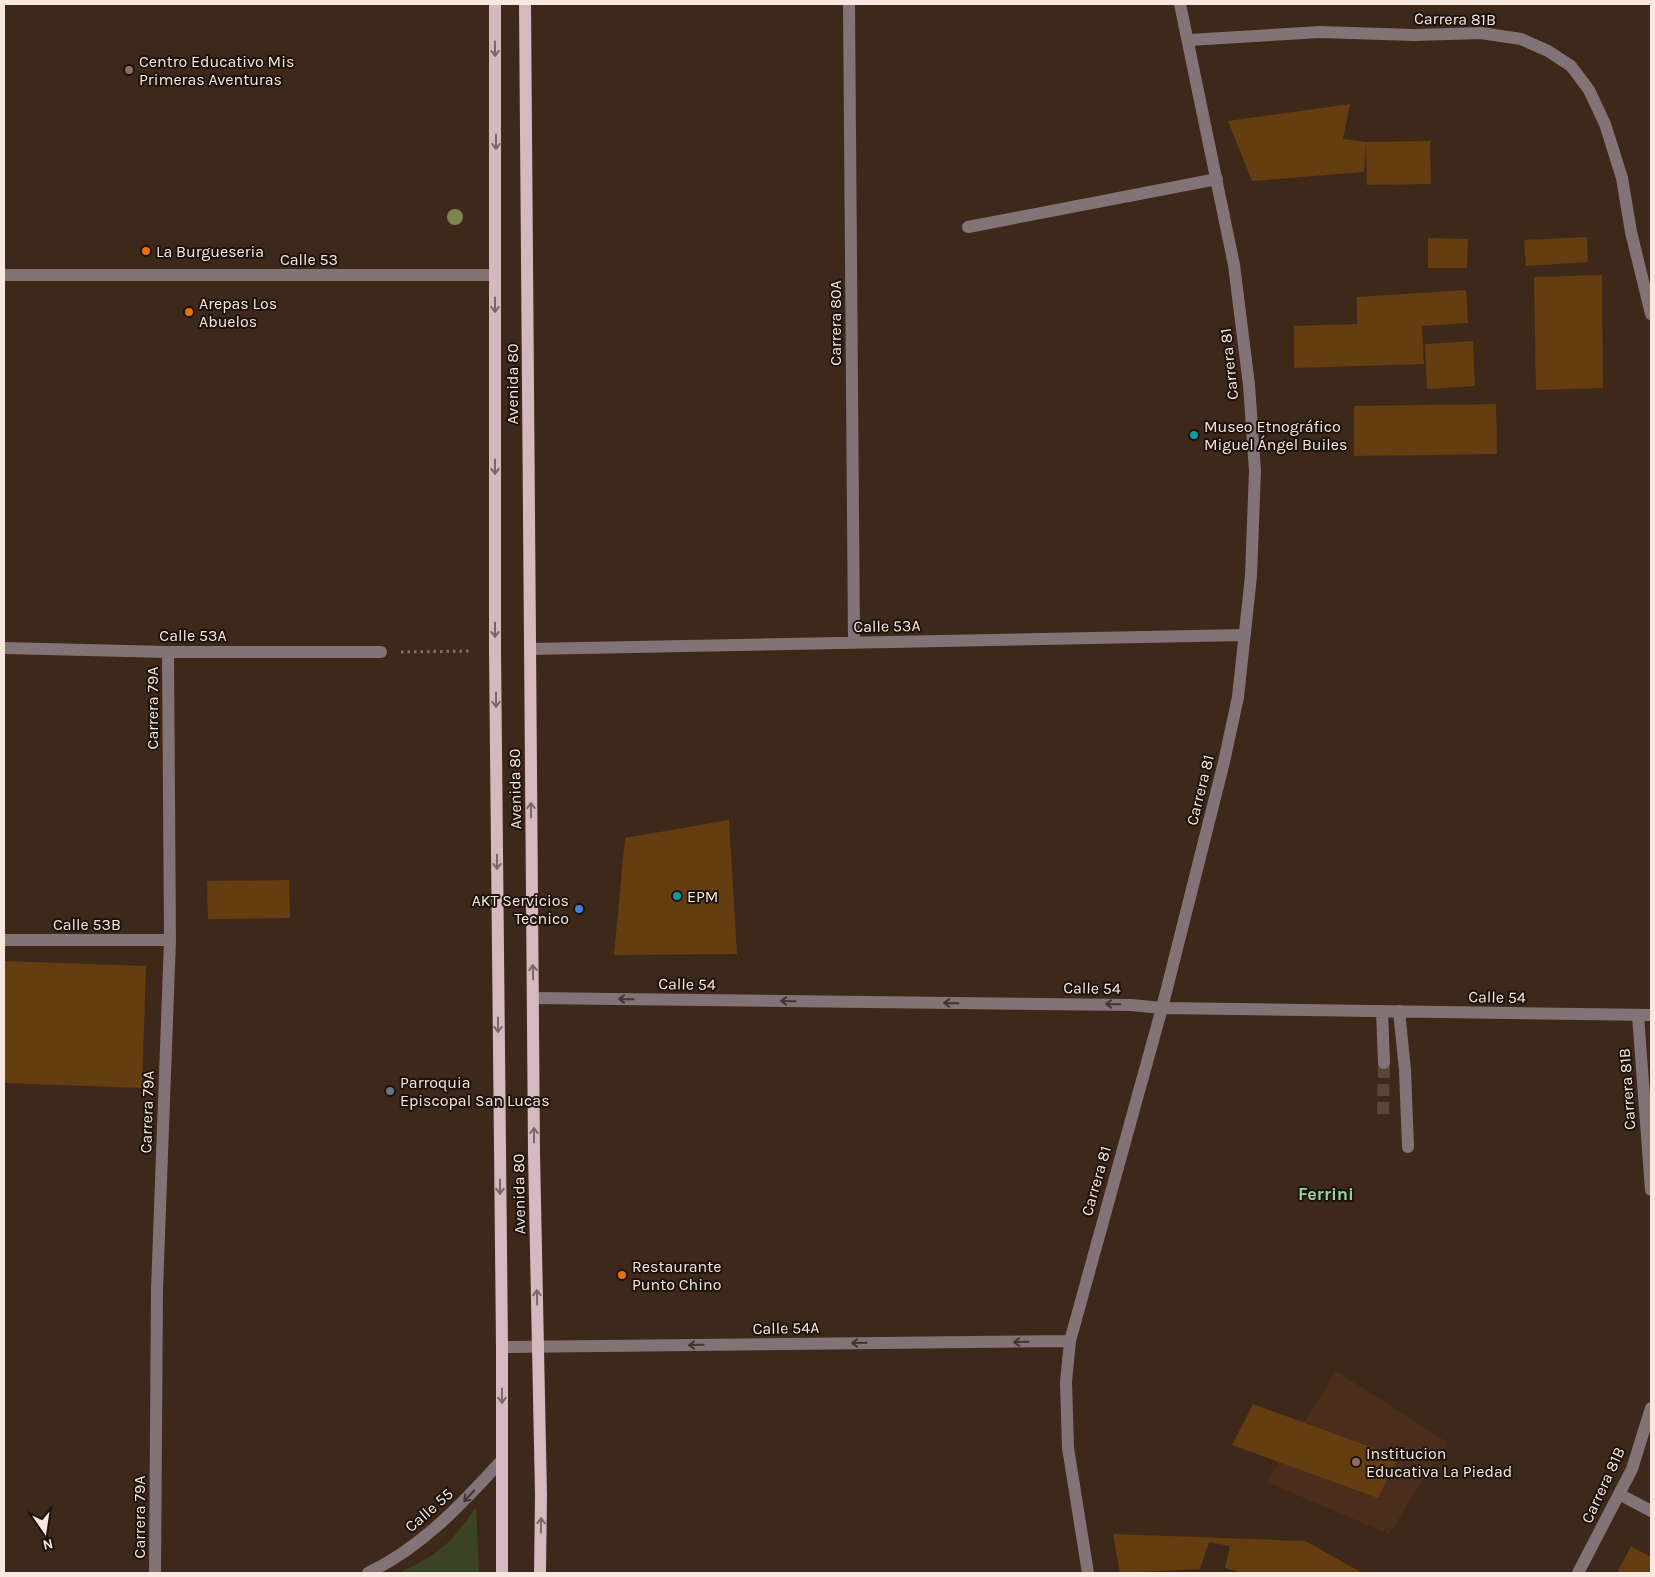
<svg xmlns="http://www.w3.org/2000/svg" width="1655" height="1577" font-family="Karla,sans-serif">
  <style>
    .built { fill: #4a2d1b }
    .green { fill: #3b4324 }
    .building { fill: #643d11 }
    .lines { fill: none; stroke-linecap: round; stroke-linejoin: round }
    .minor-tunnel { stroke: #5a4537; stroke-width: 12; stroke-dasharray: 12 6; stroke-linecap: butt }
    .path { stroke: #847063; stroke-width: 3; stroke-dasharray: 2.5 4; stroke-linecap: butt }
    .minor { stroke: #817376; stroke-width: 12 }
    .major { stroke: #d6b8bf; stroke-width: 12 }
    .tree { fill: #81834f }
    .oneway { stroke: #7a6666 }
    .oneway2 { stroke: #403532 }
    .education-dot { fill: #8d6e63; stroke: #1d130d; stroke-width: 2 }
    .food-dot { fill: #e8710a; stroke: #1d130d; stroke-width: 2 }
    .culture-dot { fill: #0f9aa8; stroke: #1d130d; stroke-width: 2 }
    .shop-dot { fill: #3f7fe0; stroke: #1d130d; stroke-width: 2 }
    .worship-dot { fill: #6b7280; stroke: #1d130d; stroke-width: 2 }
    .labels { text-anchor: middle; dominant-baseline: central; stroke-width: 4; stroke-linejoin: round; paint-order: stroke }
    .street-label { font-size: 16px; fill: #f8e8df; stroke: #1d130d }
    .poi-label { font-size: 16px; fill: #f8e8df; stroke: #1d130d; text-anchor: start }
    .neighbourhood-label { font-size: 18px; font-weight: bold; fill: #98d49b; stroke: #1d130d }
  </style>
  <rect width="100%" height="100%" fill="#3e2819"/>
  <path class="built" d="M 1336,1371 L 1447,1442 L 1389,1534 L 1266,1482 Z"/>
  <path class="green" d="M 476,1507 L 479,1573 L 398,1573 C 438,1555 451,1544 476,1507 Z"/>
  <path class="building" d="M 1350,104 L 1343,139 L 1366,142 L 1430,141 L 1431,184 L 1367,185 L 1366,144 L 1364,172 L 1252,181 L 1228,121 Z
    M 1587,237 L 1588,262 L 1526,266 L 1524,240 Z
    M 1428,238 L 1468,239 L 1467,268 L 1428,268 Z
    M 1602,275 L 1603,388 L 1536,390 L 1534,277 Z
    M 1466,290 L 1468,323 L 1422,326 L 1424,364 L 1294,368 L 1294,326 L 1357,324 L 1357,297 Z
    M 1473,341 L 1475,386 L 1427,389 L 1425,344 Z
    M 1496,404 L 1497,454 L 1354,456 L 1354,406 Z
    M 729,820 L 737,954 L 614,955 L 625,838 Z
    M 289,880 L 290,918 L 208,919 L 207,881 Z
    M 4,961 L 146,966 L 142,1088 L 4,1083 Z
    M 1253,1404 L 1398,1457 L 1378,1498 L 1232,1445 Z
    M 1113,1534 L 1305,1541 L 1363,1573 L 1243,1573 L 1225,1568 L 1230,1546 L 1209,1542 L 1200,1569 L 1120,1573 Z
    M 1631,1546 L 1651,1557 L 1651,1573 L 1617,1573 Z"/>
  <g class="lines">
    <path class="minor-tunnel" d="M 1383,1114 L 1384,1063"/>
    <path class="path" d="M 401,652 L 471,651"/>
    <path class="minor" d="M 849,4 L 854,642
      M 1189,40 L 1320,32 L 1414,35 L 1481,33 L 1521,39 L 1548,51 L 1571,66 L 1589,90 L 1605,124 L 1622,178 L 1631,232 L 1651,314
      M 968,227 L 1217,179
      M 4,275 L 495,275
      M 4,648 L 168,652 L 381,652
      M 530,649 L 1245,635
      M 4,940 L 170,940
      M 533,998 L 1131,1005 L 1162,1008 L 1651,1015
      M 1382,1011 L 1384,1063
      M 1399,1011 L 1405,1070 L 1408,1147
      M 1638,1015 L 1651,1190
      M 502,1347 L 1070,1341
      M 1619,1494 L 1651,1511
      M 155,1573 L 157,1289 L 170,940 L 168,652
      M 368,1573 C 422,1547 462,1504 502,1460
      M 1088,1573 L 1068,1448 L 1066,1382 L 1070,1341 L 1162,1008 L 1224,762 L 1238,697 L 1251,576 L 1255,471 L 1249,385 L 1234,265 L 1180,4
      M 1578,1573 L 1632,1469 L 1651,1408"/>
    <path class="major" d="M 495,4 L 495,651 L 502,1347 L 502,1573
      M 525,4 L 534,1153 L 541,1495 L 540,1573"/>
  </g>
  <circle class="tree" cx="455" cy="217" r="8"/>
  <defs><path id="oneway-shaft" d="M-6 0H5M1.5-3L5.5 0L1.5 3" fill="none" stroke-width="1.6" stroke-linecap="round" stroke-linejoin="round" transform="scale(1.25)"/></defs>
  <g class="oneway">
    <use href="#oneway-shaft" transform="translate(495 49) rotate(89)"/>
    <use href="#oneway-shaft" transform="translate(496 142) rotate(90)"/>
    <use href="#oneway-shaft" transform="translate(495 305) rotate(90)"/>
    <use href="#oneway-shaft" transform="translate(495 467) rotate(90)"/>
    <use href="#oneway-shaft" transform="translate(495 630) rotate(90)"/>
    <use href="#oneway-shaft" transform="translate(496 700) rotate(90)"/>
    <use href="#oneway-shaft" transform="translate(531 810) rotate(-91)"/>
    <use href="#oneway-shaft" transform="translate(497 862) rotate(90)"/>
    <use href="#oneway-shaft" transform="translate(533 972) rotate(-91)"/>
    <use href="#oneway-shaft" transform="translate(498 1025) rotate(90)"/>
    <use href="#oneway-shaft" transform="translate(534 1135) rotate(-90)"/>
    <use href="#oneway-shaft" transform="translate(500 1187) rotate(90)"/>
    <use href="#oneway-shaft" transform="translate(537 1297) rotate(-91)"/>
    <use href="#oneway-shaft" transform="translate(502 1396) rotate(90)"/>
    <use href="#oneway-shaft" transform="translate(541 1525) rotate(-89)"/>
  </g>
  <g class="oneway2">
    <use href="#oneway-shaft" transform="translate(626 999) rotate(-179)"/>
    <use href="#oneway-shaft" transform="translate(788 1001) rotate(-179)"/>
    <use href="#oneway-shaft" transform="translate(951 1003) rotate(-179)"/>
    <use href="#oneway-shaft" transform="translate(1113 1004) rotate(-179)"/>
    <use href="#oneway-shaft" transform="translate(1021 1342) rotate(179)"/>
    <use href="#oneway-shaft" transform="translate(859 1343) rotate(179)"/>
    <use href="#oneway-shaft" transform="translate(696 1345) rotate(179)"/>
    <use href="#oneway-shaft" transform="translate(469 1496) rotate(133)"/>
  </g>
  <g class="education-dot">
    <circle cx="129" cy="70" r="5"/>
    <circle cx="1356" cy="1462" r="5"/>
  </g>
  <g class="food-dot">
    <circle cx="146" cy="251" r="5"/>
    <circle cx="189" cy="312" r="5"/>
    <circle cx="622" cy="1275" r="5"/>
  </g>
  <g class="culture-dot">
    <circle cx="1194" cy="435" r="5"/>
    <circle cx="677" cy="896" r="5"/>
  </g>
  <circle class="shop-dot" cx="579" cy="909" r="5"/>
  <circle class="worship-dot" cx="390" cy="1091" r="5"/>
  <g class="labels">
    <g class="street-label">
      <text transform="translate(1455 19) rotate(1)">Carrera 81B</text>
      <text x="309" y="259">Calle 53</text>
      <text transform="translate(835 323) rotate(-90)">Carrera 80A</text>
      <text transform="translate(1229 364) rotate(-96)">Carrera 81</text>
      <text transform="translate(512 384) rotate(-90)">Avenida 80</text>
      <text transform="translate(887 626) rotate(-1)">Calle 53A</text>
      <text x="193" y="635">Calle 53A</text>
      <text transform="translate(152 708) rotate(-90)">Carrera 79A</text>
      <text transform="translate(515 789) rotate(-91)">Avenida 80</text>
      <text transform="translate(1200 790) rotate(-76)">Carrera 81</text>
      <text x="87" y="924">Calle 53B</text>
      <text transform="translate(687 984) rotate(1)">Calle 54</text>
      <text transform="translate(1092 988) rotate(1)">Calle 54</text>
      <text transform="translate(1497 997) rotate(1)">Calle 54</text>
      <text transform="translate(1627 1089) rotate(-94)">Carrera 81B</text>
      <text transform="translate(147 1112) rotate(-88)">Carrera 79A</text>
      <text transform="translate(1096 1181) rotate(-74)">Carrera 81</text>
      <text transform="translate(519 1194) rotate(-91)">Avenida 80</text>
      <text transform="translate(786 1328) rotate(-1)">Calle 54A</text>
      <text transform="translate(1603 1485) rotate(-65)">Carrera 81B</text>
      <text transform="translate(429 1510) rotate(-41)">Calle 55</text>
      <text transform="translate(139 1517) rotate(-90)">Carrera 79A</text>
    </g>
    <g class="poi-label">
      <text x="139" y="61">Centro Educativo Mis<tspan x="139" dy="18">Primeras Aventuras</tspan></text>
      <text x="156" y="251">La Burgueseria</text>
      <text x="199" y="303">Arepas Los<tspan x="199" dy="18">Abuelos</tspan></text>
      <text x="1204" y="426">Museo Etnográfico<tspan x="1204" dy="18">Miguel Ángel Builes</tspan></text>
      <text x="687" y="896">EPM</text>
      <text x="569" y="900" text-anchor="end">AKT Servicios<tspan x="569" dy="18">Tecnico</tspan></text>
      <text x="400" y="1082">Parroquia<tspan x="400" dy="18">Episcopal San Lucas</tspan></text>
      <text x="632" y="1266">Restaurante<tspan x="632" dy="18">Punto Chino</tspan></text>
      <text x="1366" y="1453">Institucion<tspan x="1366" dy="18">Educativa La Piedad</tspan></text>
    </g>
    <g class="neighbourhood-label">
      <text x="1326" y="1194">Ferrini</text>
    </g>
  </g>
  <rect width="1655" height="1577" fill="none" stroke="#f8e8df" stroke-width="10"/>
  <g transform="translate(45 1532) rotate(167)" stroke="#1d130d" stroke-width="4" paint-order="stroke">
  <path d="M0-4L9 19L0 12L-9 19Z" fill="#f8e8df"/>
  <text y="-8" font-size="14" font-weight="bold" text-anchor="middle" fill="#f8e8df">N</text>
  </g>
</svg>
